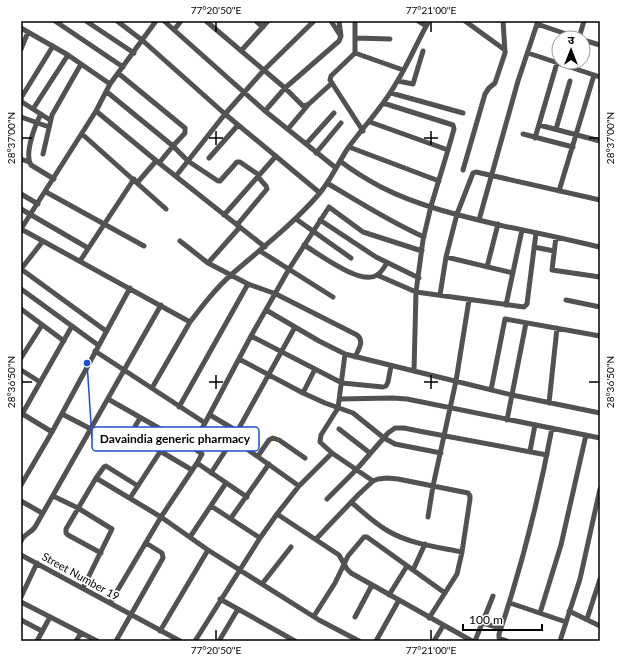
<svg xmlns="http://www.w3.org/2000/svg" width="621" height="662" font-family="Lato,'Noto Sans Devanagari',sans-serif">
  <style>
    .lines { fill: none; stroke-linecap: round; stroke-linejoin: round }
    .minor { stroke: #525252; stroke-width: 5 }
    .ticks { fill: none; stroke: #000; stroke-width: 1.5 }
    .labels { text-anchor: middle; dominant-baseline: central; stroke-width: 3.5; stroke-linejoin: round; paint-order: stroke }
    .street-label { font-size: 11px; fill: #000; stroke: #fff }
    .leader { fill: none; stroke: #1d4ed8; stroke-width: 1.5 }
    .callout-dot { fill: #1d4ed8; stroke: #fff; stroke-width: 1.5 }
    .callout { fill: #fff; stroke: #1d4ed8; stroke-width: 1.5 }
    .callout-label { font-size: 12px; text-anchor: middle; font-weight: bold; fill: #000 }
    .neatline { fill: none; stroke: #000; stroke-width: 1.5 }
    .ticks-label { font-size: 10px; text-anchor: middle; fill: #000 }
  </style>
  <rect width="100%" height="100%" fill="#fff"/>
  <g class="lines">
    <path class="minor" d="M 55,21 L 123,67
      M 86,21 L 134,53
      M 117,21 L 142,40 L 225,114 L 264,70 L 314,21
      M 164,21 L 265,111 L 336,168
      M 206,21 L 285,88 L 303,106 L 307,105 L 310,103 L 332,83
      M 256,21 L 263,27
      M 331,21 L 340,35
      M 355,21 L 355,53 L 403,70
      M 418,21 L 426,26
      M 503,21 L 505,52
      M 537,24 L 578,38
      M 21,28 L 68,55 L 110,84 L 156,21
      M 174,30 L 181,21
      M 356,38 L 390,39
      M 579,38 L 584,21
      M 583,40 L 600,45
      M 21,49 L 28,32
      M 241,51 L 268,21
      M 355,53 L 331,76 L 330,80 L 363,131
      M 528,53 L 600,77
      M 118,73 L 185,128 L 185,133 L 173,146 L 188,161 L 218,181 L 220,181 L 237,162 L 240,162 L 259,175
      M 398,81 L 413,84 L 423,51
      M 391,93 L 463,113
      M 21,98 L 53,46
      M 21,99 L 22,102 L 50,120
      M 383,103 L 453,125 L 454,129 L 448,150
      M 33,109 L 68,55
      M 96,111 L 159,163 L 173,146 L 107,92
      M 265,111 L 285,88 L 339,41 L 341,36 L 339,21
      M 41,114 C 35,125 24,154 31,165 L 54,179
      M 21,117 L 49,127
      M 370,122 L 448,150 L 431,206 L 423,240 L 416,292 L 414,371 L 512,395 L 600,413
      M 539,125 L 600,141
      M 288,129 L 308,105
      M 556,129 L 570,81
      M 82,134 L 166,209
      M 523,134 L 573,147
      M 535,138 L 557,63
      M 306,144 L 334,113
      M 349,147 L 439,181
      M 316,153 L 341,123
      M 43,154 L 52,115 L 81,64
      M 209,158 L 238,125
      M 21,159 L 29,162
      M 340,161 C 353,171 366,179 381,187 C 420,207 465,217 508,227 C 539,233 569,240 600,247
      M 159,163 L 265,247
      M 463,170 L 485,94 L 489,88 L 495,83 L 505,53 L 505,50 L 465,21
      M 176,176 L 225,114 L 320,193
      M 137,183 L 156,161
      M 327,183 C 359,202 390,222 424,237
      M 559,191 L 594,75
      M 46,192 L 144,246
      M 21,194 L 38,204
      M 21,209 L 88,248
      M 224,215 L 276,156
      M 296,219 L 351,258
      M 320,220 L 376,257 L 419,278
      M 479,220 L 518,81 L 538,21
      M 237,225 L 267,189 L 266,186 L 258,177
      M 21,229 L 190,322 C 203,305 216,288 232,274 C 262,248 293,224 319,194 C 331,180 338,163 348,148 C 363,127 382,108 395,85 C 408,65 417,42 429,21
      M 21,229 L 96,111 L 110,84
      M 556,237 L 552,270 L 600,277
      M 43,241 L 21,269 L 106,331
      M 180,241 L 208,263 L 248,284 L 276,294 L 357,335 C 365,341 358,350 355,357
      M 304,245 C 319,254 361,286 377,275 C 382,272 384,267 387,263
      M 534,247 L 554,251
      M 260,251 L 333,297
      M 446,257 L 457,214 L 473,173 L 476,172 L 600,200
      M 80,261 L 134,179
      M 208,263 L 240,227
      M 487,267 L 498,224
      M 377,275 L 416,292 L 524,307 L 527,304 L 536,233
      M 21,289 L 98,345
      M 440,295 L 446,257 L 513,273
      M 566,300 L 600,307
      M 506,305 L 522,230
      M 21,309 L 64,341
      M 266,310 L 319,341 L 345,354 L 414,371
      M 251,336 L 342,383 L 383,387 L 386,386 L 388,382 L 391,366
      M 95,351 L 205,423 L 251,336 L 289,269 L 329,207 L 363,232 L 422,251
      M 345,354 L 338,408 L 321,435 L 320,442 L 332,453 L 373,481
      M 21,358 L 42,325
      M 239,359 L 303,393 L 325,403 L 353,413 L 384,438 L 395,444 L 441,453
      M 21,370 L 40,382
      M 152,388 L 190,322
      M 491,390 L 505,319 L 600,336
      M 303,393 L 315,369
      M 108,399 L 171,435 L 130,498
      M 340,399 L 393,398 L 407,399 L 600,438
      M 549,403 L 557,328
      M 179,407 L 248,284
      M 21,413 L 52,432
      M 62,414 L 91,429
      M 210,415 L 237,431
      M 21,416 L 72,326
      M 140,418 L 133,430 L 133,435 L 192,470
      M 507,420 L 526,323
      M 339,429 L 370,453
      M 171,435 L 192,447
      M 233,439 L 299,486
      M 530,451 L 535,425
      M 258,456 L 269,440 L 273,438 L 279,440 L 305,458
      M 197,463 L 202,454 L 192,447 L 205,423
      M 211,473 L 233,439 L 295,327
      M 96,478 L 104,467 L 106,466 L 138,486
      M 21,485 L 52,432 L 130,288
      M 53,496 L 78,508 L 112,529 L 83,588
      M 327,499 L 356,470 L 388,433 L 395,428 L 404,428 L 424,432 L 547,455
      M 21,501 L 42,513
      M 351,502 C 363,512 374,523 388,531 C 410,544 438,547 462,552
      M 211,506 L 260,538
      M 277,514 L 299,486 L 332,453
      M 428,517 L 433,486 L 456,381 L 469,300
      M 231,518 L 269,464
      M 190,537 L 226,483
      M 316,539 L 359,494 L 373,481 L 378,479 L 387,478 L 398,479 L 468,493 L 470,496 L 470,499 L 462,552 L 457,574 L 429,618
      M 21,541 C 24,534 31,533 35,527 L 161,305
      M 101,553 L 68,535 L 66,533 L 66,529 L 96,478 L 161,517 L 208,550
      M 21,555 L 180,641
      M 413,570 L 425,544
      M 262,584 L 291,547
      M 389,595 L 407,566
      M 21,597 L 37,563
      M 220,599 L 295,641
      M 21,602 L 97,641
      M 110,603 L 161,517 L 197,463 L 247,497
      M 510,603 L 566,622
      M 569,611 L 600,626
      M 540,613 L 561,545 L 586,435
      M 314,616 L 335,583 L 348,556 L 364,537 L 367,537 L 445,593
      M 355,617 L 372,585
      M 587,619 L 600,579
      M 21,620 L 42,631
      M 482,623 L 501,628
      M 160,631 L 208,550 L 319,620 L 359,641
      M 37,641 L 50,617
      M 76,641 L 81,633
      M 116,641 L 163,558 L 162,553 L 146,543
      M 195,641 L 260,538 L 277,514 L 339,555 L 347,569 L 351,573 L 472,641
      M 219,641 L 238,609
      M 376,641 L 399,600
      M 434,641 L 443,626
      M 475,641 L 493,596
      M 507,641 L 499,638 L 499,634 C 522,566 539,498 552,428
      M 560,641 L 580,579 L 600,489"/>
  </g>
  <path class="ticks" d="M 216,22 L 216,32M 431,22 L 431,32M 216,131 L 216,145M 431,131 L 431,145M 22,138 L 32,138M 209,138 L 223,138M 424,138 L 438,138M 589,138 L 599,138M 216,375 L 216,389M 431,375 L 431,389M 22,382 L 32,382M 209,382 L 223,382M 424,382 L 438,382M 589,382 L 599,382M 216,630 L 216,640M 431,630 L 431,640"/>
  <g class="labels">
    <g class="street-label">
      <text transform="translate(81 576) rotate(29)">Street Number 19</text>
    </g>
  </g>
  <path class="leader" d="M87 363L92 439"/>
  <circle class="callout-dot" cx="87" cy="363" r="4"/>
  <rect class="callout" x="92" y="427" width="167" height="24" rx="4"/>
  <g class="callout-label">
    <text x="175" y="443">Davaindia generic pharmacy</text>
  </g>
  <rect width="621" height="662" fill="none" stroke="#ffffff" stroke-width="44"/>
  <g transform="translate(571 50)"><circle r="19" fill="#ffffff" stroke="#999999"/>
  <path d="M0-3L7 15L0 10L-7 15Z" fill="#000000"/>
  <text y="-6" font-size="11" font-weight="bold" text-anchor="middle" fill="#000000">उ</text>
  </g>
  <path d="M463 624v6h79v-6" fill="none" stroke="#000000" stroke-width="2"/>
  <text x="469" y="624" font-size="12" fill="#000000" stroke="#ffffff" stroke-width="3" paint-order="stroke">100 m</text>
  <rect x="22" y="22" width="577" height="618" class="neatline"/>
  <g class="ticks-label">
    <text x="216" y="14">77°20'50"E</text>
    <text x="431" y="14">77°21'00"E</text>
    <text transform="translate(11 138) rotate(-90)" y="4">28°37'00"N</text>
    <text transform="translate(610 138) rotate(-90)" y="4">28°37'00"N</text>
    <text transform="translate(11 382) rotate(-90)" y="4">28°36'50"N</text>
    <text transform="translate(610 382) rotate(-90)" y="4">28°36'50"N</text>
    <text x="216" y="654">77°20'50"E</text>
    <text x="431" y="654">77°21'00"E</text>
  </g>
</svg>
